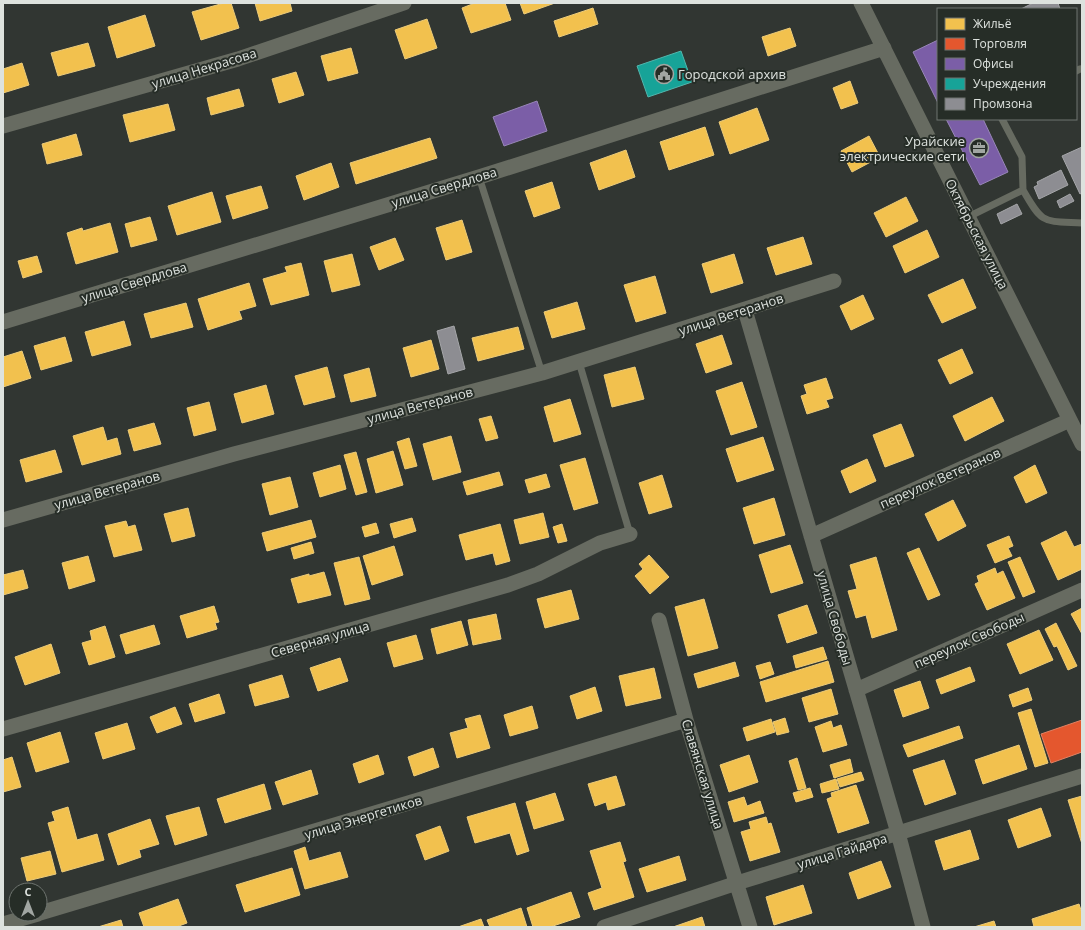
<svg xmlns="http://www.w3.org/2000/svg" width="1085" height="930" font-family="'Open Sans',sans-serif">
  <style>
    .homes { fill: #f2c14e; stroke: #eccb79 }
    .shops { fill: #e4572e; stroke: #e28163 }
    .offices { fill: #7b5ea7; stroke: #9886b8 }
    .public { fill: #17a398; stroke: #52b6ad }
    .industry { fill: #8d8d92; stroke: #a5a6a9 }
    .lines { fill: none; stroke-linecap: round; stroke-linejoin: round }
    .service { stroke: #676b61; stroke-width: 7 }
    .minor { stroke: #676b61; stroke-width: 15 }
    .labels { text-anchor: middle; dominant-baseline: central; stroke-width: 4; stroke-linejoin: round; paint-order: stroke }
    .street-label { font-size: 13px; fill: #dde2de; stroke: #262d27 }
    .poi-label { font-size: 13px; fill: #dde2de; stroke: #262d27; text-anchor: start }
  </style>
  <rect width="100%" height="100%" fill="#313632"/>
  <path class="homes" d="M 224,3 L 231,3 L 239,28 L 201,40 L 192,12 Z
    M 255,3 L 290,3 L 292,11 L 260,21 Z
    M 475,3 L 505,3 L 511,20 L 471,33 L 462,8 Z
    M 520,3 L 555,3 L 524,14 Z
    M 593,8 L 598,24 L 559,37 L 554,21 Z
    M 145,15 L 155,46 L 117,58 L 108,27 Z
    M 427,19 L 437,48 L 405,59 L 395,30 Z
    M 790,28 L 796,46 L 768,56 L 762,37 Z
    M 88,43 L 95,66 L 58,76 L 51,53 Z
    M 351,48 L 358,73 L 328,81 L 321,56 Z
    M 22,63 L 29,85 L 3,93 L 3,69 Z
    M 296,72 L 304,95 L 279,103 L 272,79 Z
    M 850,81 L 858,103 L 841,109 L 833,88 Z
    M 239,89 L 244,106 L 211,115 L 207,98 Z
    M 168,104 L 175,130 L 130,142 L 123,115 Z
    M 757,108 L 769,140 L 730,154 L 719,122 Z
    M 705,127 L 714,155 L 669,170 L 660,142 Z
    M 76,134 L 82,155 L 47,164 L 42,144 Z
    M 869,136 L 880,157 L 852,172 L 841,151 Z
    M 430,138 L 437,158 L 356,184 L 350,163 Z
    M 626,150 L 635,177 L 599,190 L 590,163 Z
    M 331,163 L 339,187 L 304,200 L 296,176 Z
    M 552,182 L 560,208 L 534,217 L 525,191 Z
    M 261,186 L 268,208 L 233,219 L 226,196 Z
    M 212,192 L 221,222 L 177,235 L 168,206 Z
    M 906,197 L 918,221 L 886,237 L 874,213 Z
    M 150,217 L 157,240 L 131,247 L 125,224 Z
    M 462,220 L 472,252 L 446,260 L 436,228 Z
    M 110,223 L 118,252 L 76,264 L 67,233 L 82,228 L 83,231 Z
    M 927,230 L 939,257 L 905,273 L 893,246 Z
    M 803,237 L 812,264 L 776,275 L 767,248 Z
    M 395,238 L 404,260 L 379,270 L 370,247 Z
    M 352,254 L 360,285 L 332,292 L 324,261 Z
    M 734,254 L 743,283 L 711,293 L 702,264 Z
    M 37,256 L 42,272 L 23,278 L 18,261 Z
    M 301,263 L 309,295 L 271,305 L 263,279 L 287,272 L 285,267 Z
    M 655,276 L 666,313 L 636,322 L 624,285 Z
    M 963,279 L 976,308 L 942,323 L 928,295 Z
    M 249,283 L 256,306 L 239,311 L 242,319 L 208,330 L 198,299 Z
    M 863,295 L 874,319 L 851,330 L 840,306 Z
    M 577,302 L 585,329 L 552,338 L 544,312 Z
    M 186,303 L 193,327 L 151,338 L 144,314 Z
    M 124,321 L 131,345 L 92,356 L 85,332 Z
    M 518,327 L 524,349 L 478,361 L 472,338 Z
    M 722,335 L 732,364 L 706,373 L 696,344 Z
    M 65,337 L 72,361 L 41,370 L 34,346 Z
    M 431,340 L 439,369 L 411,377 L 403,348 Z
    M 962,349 L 973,373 L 950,384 L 938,360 Z
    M 22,351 L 31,378 L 3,387 L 3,357 Z
    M 327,367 L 335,397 L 304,405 L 295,376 Z
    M 635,367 L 644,399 L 612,407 L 604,375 Z
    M 369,368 L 376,396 L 351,402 L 344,375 Z
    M 826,378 L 833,398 L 826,400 L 829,407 L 807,414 L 801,396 L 807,394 L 804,385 Z
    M 742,382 L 757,427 L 731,435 L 716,391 Z
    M 266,385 L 274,414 L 242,423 L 234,394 Z
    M 992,397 L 1004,421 L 965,441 L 953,416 Z
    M 570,399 L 581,434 L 554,442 L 544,407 Z
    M 209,402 L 216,430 L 194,436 L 187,408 Z
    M 491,416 L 498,438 L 486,441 L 479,419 Z
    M 154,423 L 161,444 L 134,451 L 128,430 Z
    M 901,424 L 914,456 L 885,467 L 873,435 Z
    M 103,427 L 107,441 L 117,438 L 121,454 L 82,465 L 73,436 Z
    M 451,436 L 461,472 L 433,480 L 423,444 Z
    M 763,437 L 774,470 L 737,482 L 726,449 Z
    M 409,438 L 417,466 L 405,469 L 397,442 Z
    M 55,450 L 62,472 L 26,482 L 20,460 Z
    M 393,451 L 403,485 L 376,493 L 367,459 Z
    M 356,452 L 367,492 L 356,495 L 344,455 Z
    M 585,458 L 598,503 L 574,510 L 560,465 Z
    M 867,459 L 876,481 L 850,493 L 841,471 Z
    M 340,465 L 346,489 L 320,497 L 313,473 Z
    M 1035,465 L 1047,493 L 1026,503 L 1014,477 Z
    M 499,472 L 503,485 L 467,495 L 463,482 Z
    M 546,474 L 550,487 L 529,493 L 525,480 Z
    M 662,475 L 672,507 L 649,514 L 639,483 Z
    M 290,477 L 298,507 L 270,515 L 262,484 Z
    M 774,498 L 785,535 L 754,544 L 743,508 Z
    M 953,500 L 966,526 L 938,541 L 925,514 Z
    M 188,508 L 195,536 L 172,542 L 164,514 Z
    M 543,513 L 549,537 L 520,544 L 514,520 Z
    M 412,518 L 416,531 L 394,538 L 390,524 Z
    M 311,520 L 316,537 L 267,551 L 262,533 Z
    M 126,521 L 128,527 L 135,525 L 142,550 L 114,557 L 105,526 Z
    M 376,523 L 379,533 L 365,537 L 362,527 Z
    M 500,524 L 510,561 L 496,565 L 493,553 L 466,560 L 459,535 Z
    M 562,524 L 567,541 L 558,543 L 553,527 Z
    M 1066,531 L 1074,547 L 1082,544 L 1082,569 L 1058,580 L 1041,543 Z
    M 1009,536 L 1013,546 L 1008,548 L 1012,556 L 995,563 L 987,545 Z
    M 311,542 L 314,553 L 294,559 L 291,548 Z
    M 790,545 L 803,583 L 771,593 L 759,555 Z
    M 394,546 L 403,575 L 372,585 L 363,556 Z
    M 919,548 L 940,595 L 928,600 L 907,553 Z
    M 649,555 L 669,577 L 650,594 L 635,576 L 643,569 L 639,564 Z
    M 88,556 L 95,581 L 69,589 L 62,563 Z
    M 359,557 L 370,599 L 345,605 L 334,563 Z
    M 876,557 L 897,630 L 872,638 L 866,615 L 856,618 L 848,591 L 857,589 L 850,565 Z
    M 1020,557 L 1035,592 L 1023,597 L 1008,562 Z
    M 995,568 L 997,574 L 1003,571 L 1015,598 L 987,610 L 975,584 L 979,582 L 977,576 Z
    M 23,570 L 28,588 L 3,595 L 3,575 Z
    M 324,572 L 331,595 L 298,603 L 291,579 L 309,574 L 309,576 Z
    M 571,590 L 579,619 L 545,628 L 537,599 Z
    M 704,599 L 718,648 L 688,656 L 675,607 Z
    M 807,605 L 817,633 L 787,643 L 778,615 Z
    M 214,606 L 219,622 L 215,623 L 217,629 L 187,638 L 180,616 Z
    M 1082,608 L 1082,634 L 1071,614 Z
    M 496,614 L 501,639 L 473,645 L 468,620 Z
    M 461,621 L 468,645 L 437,654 L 431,629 Z
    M 1056,623 L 1077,666 L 1068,670 L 1057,646 L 1054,647 L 1045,629 Z
    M 154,625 L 160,644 L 126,654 L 120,635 Z
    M 105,626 L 115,657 L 89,665 L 82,643 L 92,640 L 90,631 Z
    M 1039,630 L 1053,660 L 1020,674 L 1007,644 Z
    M 416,635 L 423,659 L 394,667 L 387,643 Z
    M 51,644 L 60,673 L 25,685 L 15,657 Z
    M 823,647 L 827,659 L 796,668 L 793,656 Z
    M 340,658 L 348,681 L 318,691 L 310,668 Z
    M 828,661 L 834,682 L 766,702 L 760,682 Z
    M 735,662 L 739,676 L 698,688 L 694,674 Z
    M 770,662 L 774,674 L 760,679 L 756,666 Z
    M 970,667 L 975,681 L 941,694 L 936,680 Z
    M 654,668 L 661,698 L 626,706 L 619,676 Z
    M 282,675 L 289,697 L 255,706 L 249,685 Z
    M 920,681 L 929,708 L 903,717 L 894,690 Z
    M 595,687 L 602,711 L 577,719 L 570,696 Z
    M 1028,688 L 1032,700 L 1013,707 L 1009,695 Z
    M 831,689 L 838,714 L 809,722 L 802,698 Z
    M 219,694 L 225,713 L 195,722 L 189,704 Z
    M 532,706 L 538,728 L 510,736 L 504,715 Z
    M 175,707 L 182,724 L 157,733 L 150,717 Z
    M 1031,709 L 1048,763 L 1035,767 L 1018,713 Z
    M 480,715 L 490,748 L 457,758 L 450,733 L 468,728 L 465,719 Z
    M 785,718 L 789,732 L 777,735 L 773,722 Z
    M 771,719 L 775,732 L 747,741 L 743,728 Z
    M 831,721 L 833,728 L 841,725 L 847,745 L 823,752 L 815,727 Z
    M 127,723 L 135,749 L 103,759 L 95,733 Z
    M 959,726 L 963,738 L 908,757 L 903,745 Z
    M 60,732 L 69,762 L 36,772 L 27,743 Z
    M 1019,745 L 1027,769 L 983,784 L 975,760 Z
    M 433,748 L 439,767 L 414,776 L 408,757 Z
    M 378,755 L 384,774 L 359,783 L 353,764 Z
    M 749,755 L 758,782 L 729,792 L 720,765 Z
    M 12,757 L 21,787 L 3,792 L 3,760 Z
    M 797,758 L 806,788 L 798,790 L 789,761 Z
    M 850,759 L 853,772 L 834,778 L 830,765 Z
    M 944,760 L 956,794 L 925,805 L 913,770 Z
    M 311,770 L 318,794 L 283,805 L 275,782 Z
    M 861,772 L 864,780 L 840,787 L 837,779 Z
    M 616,776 L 625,805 L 608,810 L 606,802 L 595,806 L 588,784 Z
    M 836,779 L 839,789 L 822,793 L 820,784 Z
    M 264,784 L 271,809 L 225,823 L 217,799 Z
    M 856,785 L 869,823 L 838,833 L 827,799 L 832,797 L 831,793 Z
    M 810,788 L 813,797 L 796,802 L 793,793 Z
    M 555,793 L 564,820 L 534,829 L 526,802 Z
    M 1082,796 L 1082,844 L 1068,800 Z
    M 744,797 L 747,806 L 760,801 L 764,813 L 734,822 L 728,802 Z
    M 515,803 L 529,851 L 517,855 L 510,833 L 475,843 L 467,817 Z
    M 68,807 L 77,840 L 97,834 L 104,860 L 62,872 L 48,823 L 55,821 L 52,812 Z
    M 199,807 L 207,835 L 175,845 L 166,816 Z
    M 1041,808 L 1051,836 L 1018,848 L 1008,820 Z
    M 766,817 L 768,824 L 771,823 L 780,852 L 750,861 L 741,832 L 751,829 L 749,822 Z
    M 150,819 L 159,844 L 139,850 L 141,857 L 118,865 L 108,834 Z
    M 440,826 L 449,851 L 425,860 L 416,835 Z
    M 970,830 L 979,859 L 944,870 L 935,841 Z
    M 620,842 L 626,861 L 623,862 L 634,897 L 594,910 L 588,893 L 602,888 L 590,851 Z
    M 305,847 L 309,861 L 340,852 L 348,877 L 305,889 L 294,851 Z
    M 50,851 L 56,874 L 27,881 L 21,858 Z
    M 679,856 L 686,880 L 647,892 L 639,869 Z
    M 881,861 L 891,887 L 858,899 L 849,873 Z
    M 292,868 L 300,895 L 245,912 L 236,885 Z
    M 803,885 L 812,913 L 774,925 L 766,897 Z
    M 571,892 L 580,917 L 550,927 L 533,927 L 527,908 Z
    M 178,899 L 187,923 L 176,927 L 144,927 L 139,913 Z
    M 1079,904 L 1082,913 L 1082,927 L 1034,927 L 1032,919 Z
    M 521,908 L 527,927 L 490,927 L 487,920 Z
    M 702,917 L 705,927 L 673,927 Z
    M 481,919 L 484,927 L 458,927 Z
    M 121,920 L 123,927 L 98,927 Z
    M 994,921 L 996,927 L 974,927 Z"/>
  <path class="shops" d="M 1082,720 L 1082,752 L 1051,763 L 1041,734 Z"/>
  <path class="offices" d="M 938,40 L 938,103 L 913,52 Z
    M 537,101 L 547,131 L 504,146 L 493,117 Z
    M 946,119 L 983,119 L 1008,172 L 980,185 Z"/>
  <path class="public" d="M 681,51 L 692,82 L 648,97 L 637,66 Z"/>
  <path class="industry" d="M 1033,3 L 1058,3 L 1060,9 L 1021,9 Z
    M 1082,147 L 1082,193 L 1080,194 L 1062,156 Z
    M 1061,170 L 1068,185 L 1039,199 L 1034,187 L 1038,185 L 1037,182 Z
    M 1070,194 L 1074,201 L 1060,208 L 1057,201 Z
    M 1017,204 L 1022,214 L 1001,224 L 997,214 Z
    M 454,326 L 465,369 L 448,374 L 437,331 Z"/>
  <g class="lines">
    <path class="service" d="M 1076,71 L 1080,69
      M 1002,119 L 1022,157 L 1023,190
      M 479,177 L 542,373
      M 968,217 L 1023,190 C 1043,225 1043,221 1082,223
      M 579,362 L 630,534"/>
    <path class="minor" d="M 861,3 L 1082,444
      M 3,126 L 238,59 L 404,3
      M 745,310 L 898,833 L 923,927
      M 3,322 L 479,177 L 884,48
      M 3,520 L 234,454 L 542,373 L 834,281
      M 811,536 L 1070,420
      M 659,620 L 686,720 L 750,927
      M 856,690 L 1082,590
      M 3,729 L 508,585 L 538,574 L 600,543 L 630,534
      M 40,913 L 686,720
      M 3,924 L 38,914
      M 604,927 L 737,883 L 1082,776"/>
  </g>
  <defs>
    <g id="civic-ring" transform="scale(1)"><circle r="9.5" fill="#262d27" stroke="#a1a6a2" stroke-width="1.5"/><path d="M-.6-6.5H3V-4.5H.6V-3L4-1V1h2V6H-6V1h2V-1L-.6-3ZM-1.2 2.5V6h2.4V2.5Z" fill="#a1a6a2"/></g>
    <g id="office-ring" transform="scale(1)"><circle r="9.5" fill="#262d27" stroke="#a1a6a2" stroke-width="1.5"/><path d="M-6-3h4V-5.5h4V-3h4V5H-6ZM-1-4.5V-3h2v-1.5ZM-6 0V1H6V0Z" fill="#a1a6a2"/></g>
  </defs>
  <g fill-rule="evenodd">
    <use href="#civic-ring" x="664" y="74"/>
    <use href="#office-ring" x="979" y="148"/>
  </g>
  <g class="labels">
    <g class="street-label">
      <text transform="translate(204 68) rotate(-17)">улица Некрасова</text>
      <text transform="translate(444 187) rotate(-17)">улица Свердлова</text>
      <text transform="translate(977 234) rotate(63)">Октябрьская улица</text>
      <text transform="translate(134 282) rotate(-17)">улица Свердлова</text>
      <text transform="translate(731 314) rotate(-18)">улица Ветеранов</text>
      <text transform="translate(420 405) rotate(-15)">улица Ветеранов</text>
      <text transform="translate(940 478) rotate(-24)">переулок Ветеранов</text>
      <text transform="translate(107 490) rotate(-16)">улица Ветеранов</text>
      <text transform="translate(835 618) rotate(74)">улица Свободы</text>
      <text transform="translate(320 639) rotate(-16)">Северная улица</text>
      <text transform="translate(969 640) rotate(-24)">переулок Свободы</text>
      <text transform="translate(703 774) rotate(73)">Славянская улица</text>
      <text transform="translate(363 817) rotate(-17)">улица Энергетиков</text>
      <text transform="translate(842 851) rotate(-17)">улица Гайдара</text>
    </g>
    <g class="poi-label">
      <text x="678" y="74">Городской архив</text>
      <text x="965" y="141" text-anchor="end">Урайские<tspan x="965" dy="15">электрические сети</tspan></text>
    </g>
  </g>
  <rect width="1085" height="930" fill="none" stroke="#dde2de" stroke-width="8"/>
  <rect x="937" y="8" width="140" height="112" fill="#262d27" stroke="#6f7570"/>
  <rect x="945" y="18" width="20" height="12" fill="#f2c14e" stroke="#6f7570"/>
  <text x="973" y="28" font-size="12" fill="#dde2de">Жильё</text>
  <rect x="945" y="38" width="20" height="12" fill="#e4572e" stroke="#6f7570"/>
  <text x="973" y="48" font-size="12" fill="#dde2de">Торговля</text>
  <rect x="945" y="58" width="20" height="12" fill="#7b5ea7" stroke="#6f7570"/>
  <text x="973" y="68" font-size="12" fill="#dde2de">Офисы</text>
  <rect x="945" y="78" width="20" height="12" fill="#17a398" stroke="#6f7570"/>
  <text x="973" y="88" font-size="12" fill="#dde2de">Учреждения</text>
  <rect x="945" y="98" width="20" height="12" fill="#8d8d92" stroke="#6f7570"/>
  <text x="973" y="108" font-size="12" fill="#dde2de">Промзона</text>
  <g transform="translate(28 902)"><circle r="19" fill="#262d27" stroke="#6f7570"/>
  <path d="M0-3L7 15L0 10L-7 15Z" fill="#a1a6a2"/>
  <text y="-6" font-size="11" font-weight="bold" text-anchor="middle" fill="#dde2de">С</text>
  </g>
</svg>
